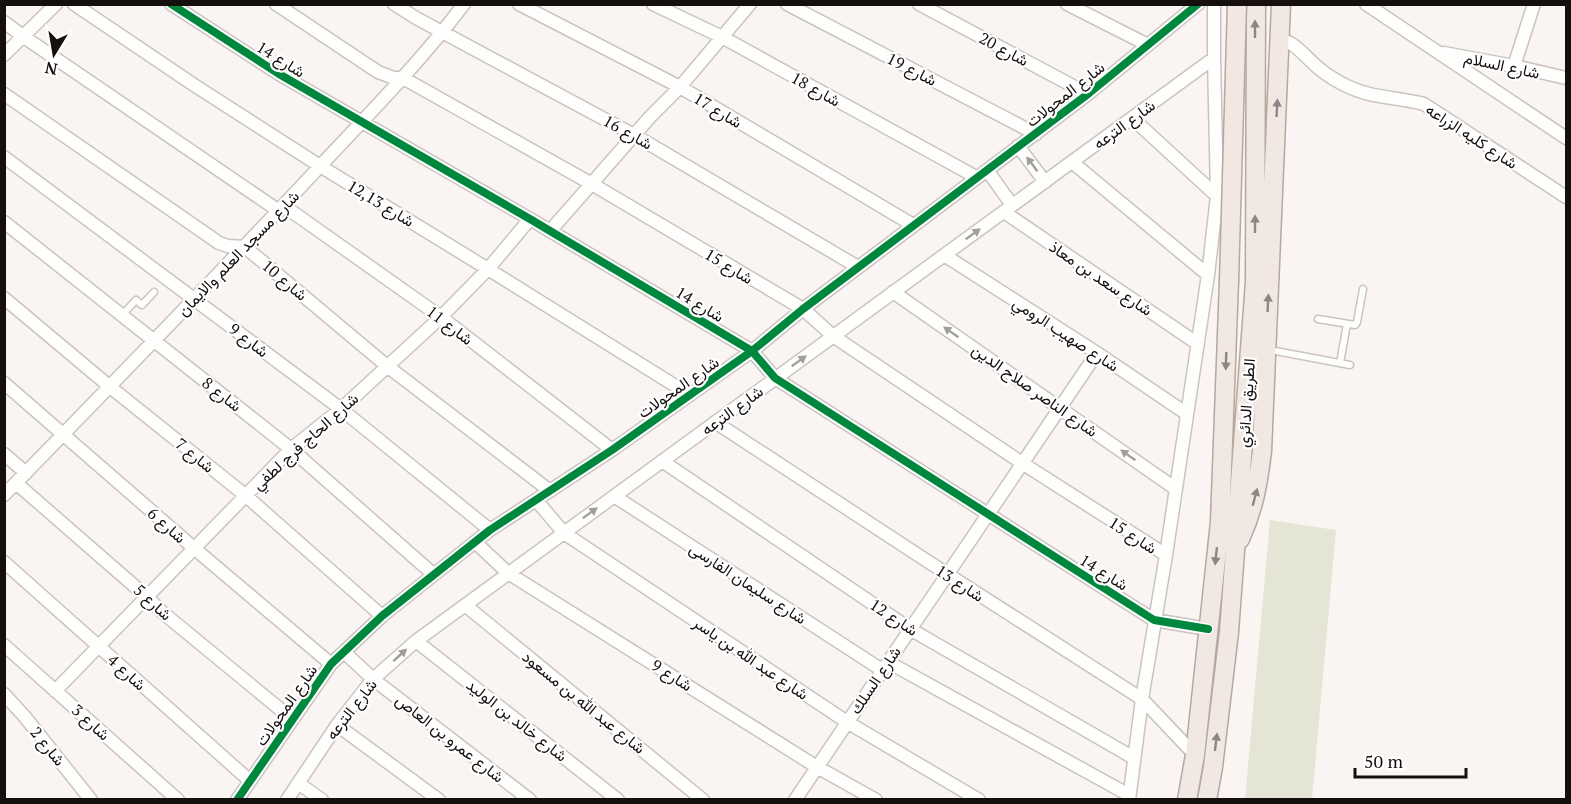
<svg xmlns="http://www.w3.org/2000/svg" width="1571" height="804" font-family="'PT Serif',Vazirmatn,serif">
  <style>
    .green { fill: #e5e5d5 }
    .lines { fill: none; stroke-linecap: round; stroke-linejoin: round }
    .service-casing { stroke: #cac4c1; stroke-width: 9 }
    .minor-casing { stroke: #cac4c1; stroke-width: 15 }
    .primary-casing { stroke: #b7a79d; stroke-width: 21 }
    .service { stroke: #fefefd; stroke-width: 6 }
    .minor { stroke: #fefefd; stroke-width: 12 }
    .primary { stroke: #f1e8e3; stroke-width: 18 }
    .primary-bridge-casing { stroke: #b7a79d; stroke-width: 21; stroke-linecap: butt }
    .primary-bridge { stroke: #f1e8e3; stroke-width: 18 }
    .cycleway-casing { stroke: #fff; stroke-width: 11 }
    .cycleway { stroke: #00873e; stroke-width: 8 }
    .oneway { fill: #8e8683 }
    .oneway2 { fill: #a19e9d }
    .labels { text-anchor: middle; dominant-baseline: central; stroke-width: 4.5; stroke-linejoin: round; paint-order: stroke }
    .street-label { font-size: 16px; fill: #150f0d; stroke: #fff }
  </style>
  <rect width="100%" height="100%" fill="#faf5f2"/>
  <path class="green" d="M 1270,520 L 1336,530 L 1312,799 L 1245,799 Z"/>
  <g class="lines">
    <g class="service-casing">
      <path id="service" d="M 123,314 L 136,300 L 142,305 L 154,292
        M 1318,319 L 1355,325 L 1357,322 L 1363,289
        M 1270,350 L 1350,365
        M 1340,363 L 1347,324"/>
    </g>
    <g class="minor-casing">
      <path id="minor" d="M 74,4 L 194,85 L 320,166 L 488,269 L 690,395
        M 171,4 L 279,74 L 530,219 L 752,351 L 775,378 L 1154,620 L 1208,629
        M 276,4 L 378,72 L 394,78 L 403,78 L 592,184 L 803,309 L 833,336 L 1022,463 L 1166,555
        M 394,4 L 416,18 L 634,135 L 858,267
        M 519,4 L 680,87 L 913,225
        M 653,4 L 722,37 L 976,177
        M 787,4 L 1036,134
        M 919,4 L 1088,94
        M 1067,4 L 1148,45
        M 1366,4 L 1566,138
        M 4,22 L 24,37 L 279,211
        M 1280,39 C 1295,43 1302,53 1313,63 C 1321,71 1330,77 1339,82 C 1369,99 1393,96 1424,104 L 1566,197
        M 1444,53 L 1514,66 L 1566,78
        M 4,55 L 56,4
        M 1514,66 L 1534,4
        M 4,94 L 219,243 L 228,246 L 245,247 L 387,366 L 550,491
        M 1132,118 L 1217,196
        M 1018,146 L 1045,182
        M 4,157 L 341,409 L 490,530
        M 1072,162 L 1208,275
        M 987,170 L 1012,205
        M 284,206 L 441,317 L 612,450
        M 1004,212 L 1198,344
        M 4,222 L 291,449 L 433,574
        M 550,231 L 650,117 L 680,87 L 750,4
        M 944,255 L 1097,353 L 1187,414
        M 893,292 L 1176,489
        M 4,298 L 109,386 L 245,495 L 382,616
        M 4,383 L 195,549 L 331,664
        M 715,422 L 947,574 L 1142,699 L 1195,755
        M 4,454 L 26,473
        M 662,461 L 910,629 L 1134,758
        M 16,483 L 147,597 L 162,612 L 292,719
        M 4,495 C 111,385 218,276 322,164 C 371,112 421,61 464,4
        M 614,496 L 882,670
        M 536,500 L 564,533 L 847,722 L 979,800
        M 475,542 L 508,573 L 817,767 L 876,800
        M 4,562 L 250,781
        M 465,605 L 703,800
        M 416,641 L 618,800
        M 4,645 L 178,800
        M 344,652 L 373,679 L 530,800
        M 888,662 L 1129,795
        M 55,691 L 291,449 L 341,409 L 441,317 L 488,269 L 530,219
        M 4,694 L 25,717 L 91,800
        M 337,725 L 439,800
        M 298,783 L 322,800
        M 237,800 L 331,664 L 382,616 L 490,530 L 612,450 L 752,351 L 803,309 L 1088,94 L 1198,4
        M 287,800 L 337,725 L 373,679 L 416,641 L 1214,58
        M 795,800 L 1097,353
        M 1129,800 L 1142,699 L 1166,555 L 1208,275 L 1217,196 L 1214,58 L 1214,4"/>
    </g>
    <g class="primary-casing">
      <path id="primary" d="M 1240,539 C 1254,508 1258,484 1262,451 L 1281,4
        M 1187,800 L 1195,755 L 1220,522 L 1229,281
        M 1207,800 L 1213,767 L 1229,632 L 1255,282 L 1256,4"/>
    </g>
    <use href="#service" class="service"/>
    <use href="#minor" class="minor"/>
    <use href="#primary" class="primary"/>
    <g class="primary-bridge-casing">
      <path id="primary-bridge" d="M 1229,281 L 1237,4"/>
    </g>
    <use href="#primary-bridge" class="primary-bridge"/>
    <g class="cycleway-casing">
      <path id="cycleway" d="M 171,4 L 279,74 L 530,219 L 752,351 L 775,378 L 1154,620 L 1208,629
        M 237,800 L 331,664 L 382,616 L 490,530 L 612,450 L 752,351 L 803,309 L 1088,94 L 1198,4"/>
    </g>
    <use href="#cycleway" class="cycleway"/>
  </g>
  <defs><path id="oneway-solid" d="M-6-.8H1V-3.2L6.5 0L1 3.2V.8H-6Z" transform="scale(1.5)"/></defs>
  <g class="oneway">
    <use href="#oneway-solid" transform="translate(1255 29) rotate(-90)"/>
    <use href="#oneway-solid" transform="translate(1277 108) rotate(-87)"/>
    <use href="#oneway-solid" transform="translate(1255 224) rotate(-90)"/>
    <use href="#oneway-solid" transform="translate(1268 303) rotate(-87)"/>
    <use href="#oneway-solid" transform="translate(1226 361) rotate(92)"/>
    <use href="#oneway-solid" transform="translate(1255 497) rotate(-75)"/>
    <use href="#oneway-solid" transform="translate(1216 556) rotate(96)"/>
    <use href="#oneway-solid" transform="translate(1216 742) rotate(-83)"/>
  </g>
  <g class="oneway2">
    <use href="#oneway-solid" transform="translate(1032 164) rotate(-127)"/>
    <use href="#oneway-solid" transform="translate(973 234) rotate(-36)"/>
    <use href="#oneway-solid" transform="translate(951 332) rotate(-145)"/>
    <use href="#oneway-solid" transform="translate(799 361) rotate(-36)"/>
    <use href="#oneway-solid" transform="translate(1128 455) rotate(-145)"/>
    <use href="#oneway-solid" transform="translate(590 513) rotate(-36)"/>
    <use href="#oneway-solid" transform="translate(400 655) rotate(-42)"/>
  </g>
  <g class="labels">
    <g class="street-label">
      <text transform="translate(1004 49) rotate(28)">شارع 20</text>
      <text transform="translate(281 59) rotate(32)">شارع 14</text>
      <text transform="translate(1502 65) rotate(12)">شارع السلام</text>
      <text transform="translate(912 69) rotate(27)">شارع 19</text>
      <text transform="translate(816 89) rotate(29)">شارع 18</text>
      <text transform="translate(1065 94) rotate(-38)">شارع المحولات</text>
      <text transform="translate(718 110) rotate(31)">شارع 17</text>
      <text transform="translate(1124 124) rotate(-36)">شارع الترعه</text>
      <text transform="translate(628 132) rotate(29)">شارع 16</text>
      <text transform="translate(1472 136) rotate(33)">شارع كليه الزراعه</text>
      <text transform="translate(381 203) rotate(31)">شارع 12,13</text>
      <text transform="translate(238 253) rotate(-46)">شارع مسجد العلم والايمان</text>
      <text transform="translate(729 266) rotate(31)">شارع 15</text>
      <text transform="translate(1101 278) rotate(34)">شارع سعد بن معاذ</text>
      <text transform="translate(285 280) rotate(40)">شارع 10</text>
      <text transform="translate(700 304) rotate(31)">شارع 14</text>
      <text transform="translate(450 325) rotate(37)">شارع 11</text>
      <text transform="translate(1066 334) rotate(33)">شارع صهيب الرومي</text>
      <text transform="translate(249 340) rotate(37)">شارع 9</text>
      <text transform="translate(678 387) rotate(-35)">شارع المحولات</text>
      <text transform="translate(1035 390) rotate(35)">شارع الناصر صلاح الدين</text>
      <text transform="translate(222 394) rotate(38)">شارع 8</text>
      <text transform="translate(1246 403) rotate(-86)">الطريق الدائري</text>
      <text transform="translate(732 410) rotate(-36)">شارع الترعه</text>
      <text transform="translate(305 441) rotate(-42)">شارع الحاج فرج لطفي</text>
      <text transform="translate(195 455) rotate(39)">شارع 7</text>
      <text transform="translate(167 525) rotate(41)">شارع 6</text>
      <text transform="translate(1133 535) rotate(33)">شارع 15</text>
      <text transform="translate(1104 572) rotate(32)">شارع 14</text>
      <text transform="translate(748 583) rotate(33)">شارع سليمان الفارسى</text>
      <text transform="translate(960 583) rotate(33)">شارع 13</text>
      <text transform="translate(153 602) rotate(42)">شارع 5</text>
      <text transform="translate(894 617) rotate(33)">شارع 12</text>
      <text transform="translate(751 658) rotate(34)">شارع عبد الله بن ياسر</text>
      <text transform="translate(127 672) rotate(42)">شارع 4</text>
      <text transform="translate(672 675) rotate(32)">شارع 9</text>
      <text transform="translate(875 680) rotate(-56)">شارع السلك</text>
      <text transform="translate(584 702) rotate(39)">شارع عبد الله بن مسعود</text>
      <text transform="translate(286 705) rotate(-55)">شارع المحولات</text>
      <text transform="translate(351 709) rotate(-52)">شارع الترعه</text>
      <text transform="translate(517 720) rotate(38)">شارع خالد بن الوليد</text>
      <text transform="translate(91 722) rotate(42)">شارع 3</text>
      <text transform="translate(450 738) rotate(38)">شارع عمرو بن العاص</text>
      <text transform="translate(48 746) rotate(51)">شارع 2</text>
    </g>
  </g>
  <rect width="1571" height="804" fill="none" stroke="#150f0d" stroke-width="12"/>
  <g transform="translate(54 54) rotate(191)" stroke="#ffffff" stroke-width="4.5" paint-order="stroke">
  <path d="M0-4.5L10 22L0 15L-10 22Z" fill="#150f0d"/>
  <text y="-9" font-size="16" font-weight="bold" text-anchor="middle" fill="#150f0d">N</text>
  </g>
  <path d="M1355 768v9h111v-9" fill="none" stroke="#150f0d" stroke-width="3"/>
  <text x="1364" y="768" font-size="18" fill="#150f0d" stroke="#ffffff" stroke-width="4.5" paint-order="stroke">50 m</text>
</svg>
